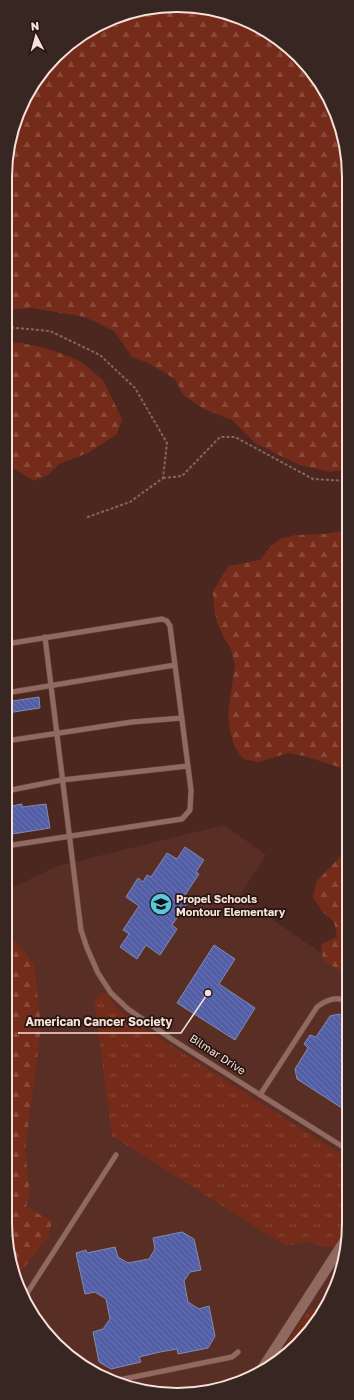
<svg xmlns="http://www.w3.org/2000/svg" width="354" height="1400" font-family="'Golos Text',sans-serif">
  <style>
    .built { fill: #592f25 }
    .grass { fill: url(#grass-tufts) }
    .forest { fill: url(#forest-firs) }
    .building { fill: url(#building-back-hatch); stroke: #828bb0 }
    .lines { fill: none; stroke-linecap: round; stroke-linejoin: round }
    .service-casing { stroke: #64453e; stroke-width: 6 }
    .minor-casing { stroke: #64453e; stroke-width: 11 }
    .path { stroke: #85655d; stroke-width: 2; stroke-dasharray: 3 2; stroke-linecap: butt }
    .service { stroke: #92695e; stroke-width: 5 }
    .minor { stroke: #92695e; stroke-width: 10 }
    .labels { text-anchor: middle; dominant-baseline: central; stroke-width: 3.5; stroke-linejoin: round; paint-order: stroke }
    .poi-label { font-size: 11px; font-weight: bold; fill: #f8e0da; stroke: #261612; text-anchor: start }
    .street-label { font-size: 11px; fill: #f8e0da; stroke: #261612 }
    .rim { fill: none; stroke: #f8e0da; stroke-width: 2 }
    .leader { fill: none; stroke: #f8e0da; stroke-width: 1.5 }
    .callout-dot { fill: #f8e0da; stroke: #261612; stroke-width: 1.5 }
    .callout-label { font-size: 12px; text-anchor: middle; font-weight: bold; fill: #f8e0da; stroke: #261612; stroke-width: 3.5; stroke-linejoin: round; paint-order: stroke }
  </style>
  <defs>
    <pattern id="grass-tufts" width="24" height="20" patternUnits="userSpaceOnUse"><rect width="24" height="20" fill="#752b19"/><path d="M3 7l-1-3M5 7V3M7 7l1-3M15 17l-1-3M17 17v-4M19 17l1-3" fill="none" stroke="#89493a"/></pattern>
    <pattern id="forest-firs" width="22" height="20" patternUnits="userSpaceOnUse"><rect width="22" height="20" fill="#752b19"/><path d="M5 1l3.5 6h-7zM16 11l3.5 6h-7z" fill="#89493a"/></pattern>
    <pattern id="building-back-hatch" width="6" height="6" patternUnits="userSpaceOnUse"><rect width="6" height="6" fill="#525ea5"/><path d="M-1 5l2 2M0 0l6 6M5-1l2 2" fill="none" stroke="#6c75b1"/></pattern>
  </defs>
  <rect width="100%" height="100%" fill="#4b271f"/>
  <path class="built" d="M 224,825 L 266,855 L 239,897 L 348,971 L 347,1246 L 326,1309 L 282,1359 L 222,1389 L 166,1395 L 101,1377 L 48,1337 L 18,1289 L 5,1223 L 5,891 L 58,866 Z"/>
  <path class="grass" d="M 102,993 L 106,994 L 117,1008 L 128,1018 L 347,1158 L 347,1228 L 337,1244 L 332,1247 L 324,1247 L 309,1241 L 286,1246 L 112,1136 L 94,1000 Z
    M 317,1308 L 324,1311 L 282,1359 L 274,1363 L 309,1310 Z"/>
  <path class="forest" d="M 200,7 L 253,23 L 299,56 L 331,101 L 348,155 L 348,469 L 330,472 L 299,465 L 255,443 L 232,420 L 204,409 L 183,395 L 175,379 L 148,363 L 132,357 L 114,331 L 85,317 L 32,308 L 6,310 L 7,154 L 28,91 L 72,40 L 133,11 Z
    M 6,342 L 22,343 L 52,350 L 80,361 L 103,380 L 122,419 L 117,434 L 88,453 L 59,464 L 48,475 L 34,481 L 8,465 L 6,465 Z
    M 348,530 L 348,770 L 304,756 L 288,753 L 259,762 L 243,759 L 234,746 L 230,730 L 228,714 L 235,665 L 231,649 L 223,636 L 217,622 L 214,608 L 213,592 L 220,579 L 229,566 L 260,560 L 269,548 L 280,539 L 295,535 L 324,534 Z
    M 348,845 L 348,976 L 323,960 L 321,944 L 337,937 L 334,922 L 322,911 L 313,897 L 317,881 L 341,856 Z
    M 5,936 L 16,941 L 34,964 L 41,1026 L 25,1151 L 30,1193 L 26,1207 L 52,1221 L 49,1236 L 16,1277 L 5,1223 Z"/>
  <path class="building" d="M 39,697 L 40,708 L 7,713 L 6,702 Z
    M 22,804 L 22,807 L 46,804 L 50,828 L 6,835 L 6,807 Z
    M 185,847 L 204,860 L 196,872 L 199,874 L 183,898 L 188,902 L 172,925 L 177,929 L 160,955 L 146,945 L 137,959 L 120,947 L 129,934 L 123,930 L 139,906 L 126,897 L 138,878 L 143,882 L 147,875 L 151,877 L 167,853 L 177,859 Z
    M 214,945 L 235,959 L 219,984 L 255,1008 L 235,1040 L 177,1003 Z
    M 339,1014 L 348,1019 L 348,1112 L 297,1079 L 295,1069 L 308,1048 L 304,1044 L 310,1035 L 316,1037 L 330,1016 Z
    M 182,1232 L 194,1239 L 201,1270 L 190,1272 L 184,1281 L 188,1302 L 199,1309 L 209,1306 L 215,1336 L 208,1348 L 178,1354 L 177,1349 L 160,1352 L 139,1357 L 141,1362 L 111,1369 L 99,1362 L 93,1332 L 103,1329 L 110,1319 L 106,1299 L 95,1292 L 85,1294 L 76,1253 L 86,1250 L 87,1253 L 115,1247 L 118,1257 L 128,1263 L 149,1259 L 155,1249 L 153,1238 Z"/>
  <g class="lines">
    <g class="service-casing">
      <path id="service" d="M 45,637 L 81,930 L 87,948 L 98,973 L 111,993 L 128,1009 L 173,1040 L 348,1150
        M 6,693 L 175,665
        M 6,741 L 132,722 L 182,718
        M 6,791 L 62,780 L 188,766
        M 6,846 L 182,819 L 190,810 L 191,790 L 170,626 L 167,621 L 162,619 L 6,644
        M 260,1095 L 317,1007 C 326,1000 337,995 348,1002
        M 24,1298 L 116,1155
        M 114,1381 L 232,1357 L 238,1352"/>
    </g>
    <g class="minor-casing">
      <path id="minor" d="M 262,1369 L 347,1237"/>
    </g>
    <path class="path" d="M 6,327 L 50,331 L 100,355 L 135,388 L 167,443 L 163,478 L 130,502 L 85,518
      M 163,478 L 182,476 L 220,437 L 235,437 L 313,479 L 348,481"/>
    <use href="#service" class="service"/>
    <use href="#minor" class="minor"/>
  </g>
  <defs>
    <g id="school-disc" transform="scale(1.15)"><circle r="9.5" fill="#57c9e2" stroke="#261612"/><path d="M0-5L7-2L0 1L-7-2ZM-4 1L0 2.5L4 1V4Q0 6-4 4Z" fill="#111"/></g>
  </defs>
  <g fill-rule="evenodd">
    <use href="#school-disc" x="161" y="904"/>
  </g>
  <g class="labels">
    <g class="poi-label">
      <text x="176" y="898">Propel Schools<tspan x="176" dy="13">Montour Elementary</tspan></text>
    </g>
    <g class="street-label">
      <text transform="translate(218 1054) rotate(33)">Bilmar Drive</text>
    </g>
  </g>
  <path d="M0 0H354V1400H0ZM177 12H177A165 165 0 0 1 342 177V1223A165 165 0 0 1 177 1388H177A165 165 0 0 1 12 1223V177A165 165 0 0 1 177 12Z" fill="#372622" fill-rule="evenodd"/>
  <path class="rim" d="M177 12H177A165 165 0 0 1 342 177V1223A165 165 0 0 1 177 1388H177A165 165 0 0 1 12 1223V177A165 165 0 0 1 177 12Z"/>
  <path class="leader" d="M208 993L181 1033H18"/>
  <circle class="callout-dot" cx="208" cy="993" r="4"/>
  <g class="callout-label">
    <text x="99" y="1026">American Cancer Society</text>
  </g>
  <g transform="translate(36 36) rotate(354)" stroke="#261612" stroke-width="3" paint-order="stroke">
  <path d="M0-3L7 15L0 10L-7 15Z" fill="#f8e0da"/>
  <text y="-6" font-size="11" font-weight="bold" text-anchor="middle" fill="#f8e0da">N</text>
  </g>
</svg>
